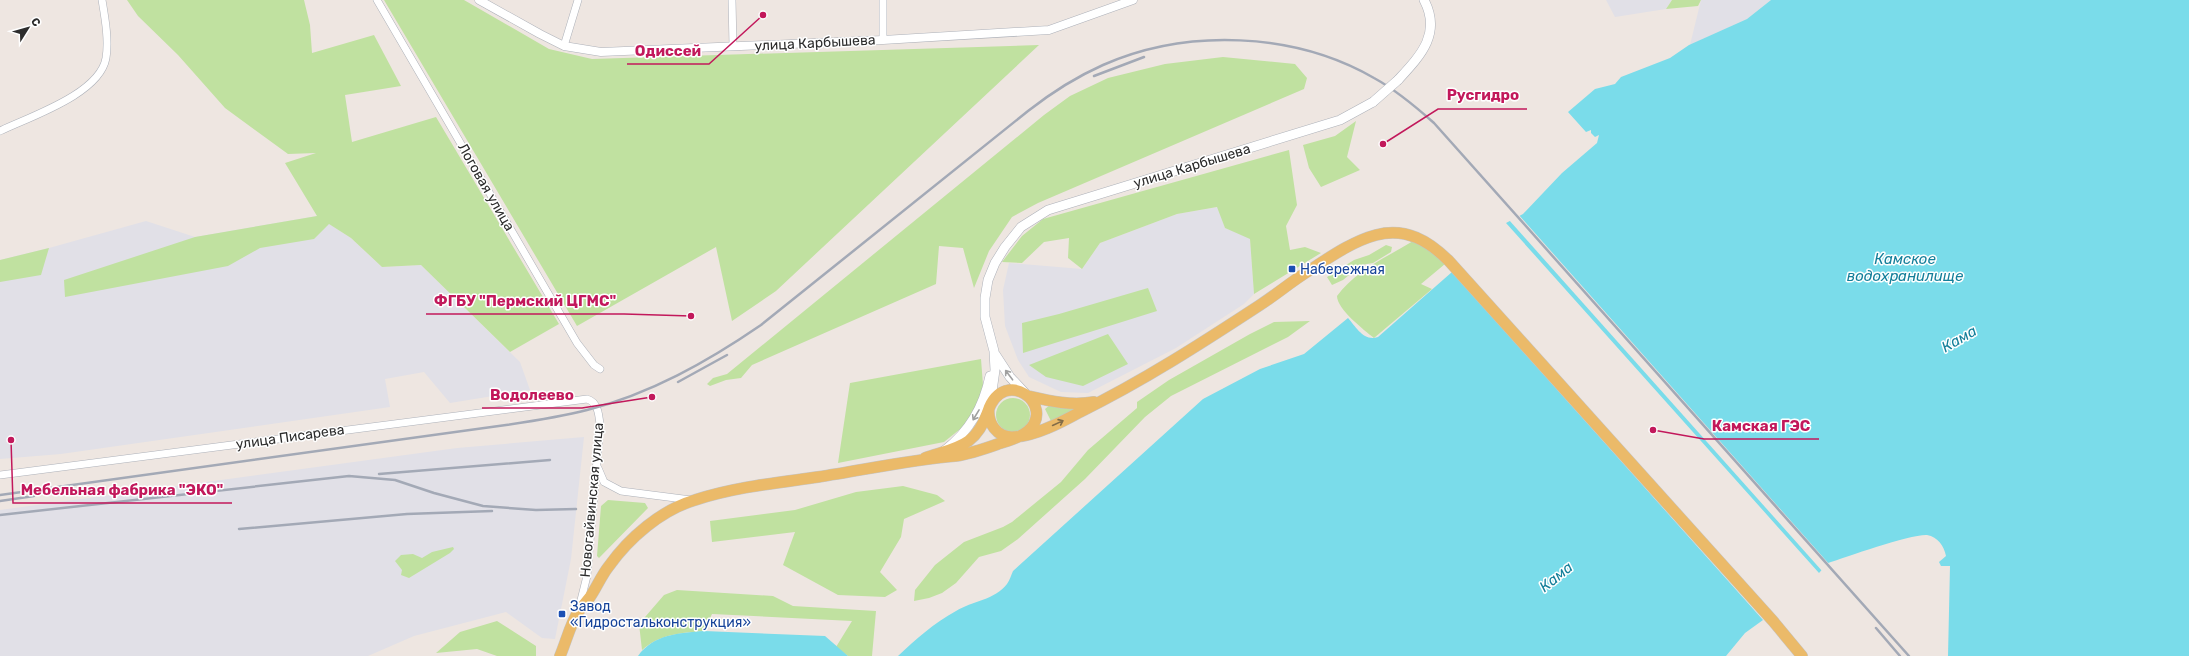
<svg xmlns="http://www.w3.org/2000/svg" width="2189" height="656" font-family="Rubik,sans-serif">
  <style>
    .industrial { fill: #e1e0e7 }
    .green { fill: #c0e1a0 }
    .water { fill: #7adcea }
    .pier { fill: #eee6e1 }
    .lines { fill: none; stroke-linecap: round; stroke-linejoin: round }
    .minor-casing { stroke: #adb1b9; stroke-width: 8 }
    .tertiary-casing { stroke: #adb1b9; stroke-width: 9 }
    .secondary-casing { stroke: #adb1b9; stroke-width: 10 }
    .primary-casing { stroke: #c4c4c4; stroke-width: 12 }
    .minor { stroke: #fff; stroke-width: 7 }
    .tertiary { stroke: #fff; stroke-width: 8 }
    .secondary { stroke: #fff; stroke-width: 9 }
    .primary { stroke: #ebba69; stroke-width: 11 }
    .rail { stroke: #a3a9b6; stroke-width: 2.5 }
    .secondary-bridge-casing { stroke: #adb1b9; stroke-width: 10; stroke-linecap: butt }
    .secondary-bridge { stroke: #fff; stroke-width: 9 }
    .oneway { stroke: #a0a0a0 }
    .oneway2 { stroke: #826c48 }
    .transit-dot { fill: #1a4fb4; stroke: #fff; stroke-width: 1.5 }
    .labels { text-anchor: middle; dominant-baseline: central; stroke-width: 3; stroke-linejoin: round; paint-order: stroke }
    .street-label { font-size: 14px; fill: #2d2d2d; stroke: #fff }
    .transit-label { font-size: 14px; fill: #164399; stroke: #fff; text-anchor: start }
    .water-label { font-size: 15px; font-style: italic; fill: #147f9a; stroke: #fff }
    .leader { fill: none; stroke: #c2185b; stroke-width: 1.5 }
    .callout-dot { fill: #c2185b; stroke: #fff; stroke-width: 1.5 }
    .callout-label { font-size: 15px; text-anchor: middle; font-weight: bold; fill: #c2185b; stroke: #fff; stroke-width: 3; stroke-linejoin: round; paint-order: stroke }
  </style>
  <rect width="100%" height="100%" fill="#eee6e1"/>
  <path class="industrial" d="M 1606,0 L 1672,0 L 1666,9 L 1615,17 Z
    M 1701,0 L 1771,0 L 1747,19 L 1690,45 Z
    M 1218,207 L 1225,228 L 1250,238 L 1254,294 L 1244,304 L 1176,348 L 1088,393 L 1061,392 L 1029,377 L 1018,360 L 1005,326 L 1003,290 L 1009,263 L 1082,269 L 1100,243 L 1177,214 Z
    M 317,216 L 351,238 L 382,267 L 421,265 L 520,362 L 530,390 L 450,403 L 424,372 L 385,379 L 390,407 L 61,454 L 0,459 L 0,260 L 49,248 L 146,221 L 195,237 Z
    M 584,437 L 571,559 L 555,639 L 542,638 L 506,612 L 414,636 L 368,656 L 0,656 L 0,510 L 457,448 Z"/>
  <path class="green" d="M 127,0 L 304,0 L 310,25 L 312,53 L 374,35 L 401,86 L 345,95 L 352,142 L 436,117 L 559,324 L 510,352 L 421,265 L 382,267 L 351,238 L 329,224 L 314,239 L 260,248 L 228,266 L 65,297 L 64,280 L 195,237 L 317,216 L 285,163 L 316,153 L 288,154 L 225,108 L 178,55 L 138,16 Z
    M 384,0 L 464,0 L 549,49 L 592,59 L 1039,45 L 776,291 L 732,321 L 716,247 L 577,326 Z
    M 1672,0 L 1701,0 L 1698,6 L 1666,9 Z
    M 1223,57 L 1295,64 L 1307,78 L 1304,89 L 1038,203 L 1012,217 L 989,251 L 974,288 L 963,248 L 939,246 L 936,284 L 752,365 L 741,378 L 726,380 L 710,386 L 707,384 L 713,378 L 727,374 L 1044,115 L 1070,96 L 1108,78 L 1165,64 Z
    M 1356,121 L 1347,157 L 1360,170 L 1321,187 L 1309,168 L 1303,145 L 1335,136 Z
    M 1289,150 L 1297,205 L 1286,226 L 1290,250 L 1305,247 L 1321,253 L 1254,294 L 1250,239 L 1225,228 L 1217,207 L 1177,214 L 1100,243 L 1082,269 L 1068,258 L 1069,238 L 1044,242 L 1022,263 L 1002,262 L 1022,236 L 1043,219 Z
    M 1413,241 L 1423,244 L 1445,264 L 1421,284 L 1432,289 L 1374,338 C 1364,330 1337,309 1337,296 C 1355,271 1387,257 1413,241 Z
    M 1386,245 L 1392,247 L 1391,252 L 1373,263 L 1361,265 L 1343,280 L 1332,285 L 1327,277 L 1354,260 L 1369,255 Z
    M 49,248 L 41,275 L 0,282 L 0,260 Z
    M 1148,288 L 1157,311 L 1023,353 L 1022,323 L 1059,314 Z
    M 1310,321 L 1288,337 L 1171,396 L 1145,417 L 1085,479 L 1018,539 L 1001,551 L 979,557 L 956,583 L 942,593 L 929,598 L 914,601 L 915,590 L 935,565 L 964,542 L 1003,527 L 1012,522 L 1061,482 L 1088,450 L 1137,408 L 1137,402 L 1169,380 L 1250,334 L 1274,322 Z
    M 1108,334 L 1128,364 L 1083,386 L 1046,377 L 1029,365 Z
    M 981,359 L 983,385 L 977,406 L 964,426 L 944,442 L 838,463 L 850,383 Z
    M996 415a17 17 0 1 1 34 0a17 17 0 1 1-34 0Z
    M 1051,404 L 1075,409 L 1051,421 L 1045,409 Z
    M 903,486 L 937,495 L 945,501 L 904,519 L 901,537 L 880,572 L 897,590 L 885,597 L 838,595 L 783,565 L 795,532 L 712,542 L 710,521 L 795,510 L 856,492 Z
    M 608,500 L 645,503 L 648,508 L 599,558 L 597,556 L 601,506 Z
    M 453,547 L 454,549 L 450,553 L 409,578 L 401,575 L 402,570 L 395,561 L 401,555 L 413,554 L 422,558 L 432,552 Z
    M 677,590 L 773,596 L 793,606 L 876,611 L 872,656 L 848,656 L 836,647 L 852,621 L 712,614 L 704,631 C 680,633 660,634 642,650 L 639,624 L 664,595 Z
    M 497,621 L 536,646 L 536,656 L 497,656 L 477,649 L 436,653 L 460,632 Z"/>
  <path class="water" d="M 1771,0 L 2189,0 L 2189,656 L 1948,656 L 1950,566 L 1941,566 L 1939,562 L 1946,556 C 1944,546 1938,537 1927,535 C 1911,534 1846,557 1828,563 L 1819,573 L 1506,223 L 1523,214 L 1562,173 L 1597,143 L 1599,135 L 1595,137 L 1591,133 L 1591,130 L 1586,132 L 1568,112 L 1595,89 L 1615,84 L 1621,77 L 1670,58 L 1689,45 L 1747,19 Z
    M 1452,272 L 1763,620 L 1745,633 L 1726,656 L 898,656 C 916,639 934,623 956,611 C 972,601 995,600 1007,584 C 1010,580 1011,575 1013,571 L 1203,399 L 1260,369 L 1304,354 L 1348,318 C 1356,327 1364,342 1378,337 Z
    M 704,631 L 825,636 L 848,656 L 638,656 C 654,634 679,633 704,631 Z"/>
  <path class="pier" d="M 1518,214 L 1830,565 L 1823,572 L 1509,220 Z"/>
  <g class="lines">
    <g class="minor-casing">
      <path id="minor" d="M 377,0 L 577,343 L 594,365 L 600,369
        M 732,0 L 733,46
        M 883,0 L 883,40
        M 564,46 L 578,0
        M 0,131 C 29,117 100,94 106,58 C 109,40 105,18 102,0
        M 598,468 L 604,482 L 621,491 L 691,500
        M 0,475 L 587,399 C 598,402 599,415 600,425 L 587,576 L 579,608"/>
    </g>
    <g class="tertiary-casing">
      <path id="tertiary" d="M 479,0 L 540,34 L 564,46 L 601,52 L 883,40 L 1049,30 L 1133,0"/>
    </g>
    <g class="secondary-casing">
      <path id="secondary" d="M 1398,80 C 1420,56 1442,34 1424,0
        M 995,354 L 1010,377 L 1025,393
        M 990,405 L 995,370 L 994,351 L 985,317 L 985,298 L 988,280 L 995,263 L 1005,247 L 1021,227 L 1048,210 L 1340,120 L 1373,102
        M 945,450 C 969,432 984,405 990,376"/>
    </g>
    <g class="primary-casing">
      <path id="primary" d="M 1028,396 C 1050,401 1071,406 1094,402
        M 989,408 C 987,423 997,437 1012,437 C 1034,437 1062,422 1080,412 C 1143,381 1202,343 1260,305 C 1277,294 1292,281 1310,270 C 1330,257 1353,241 1376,235 C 1406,227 1429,241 1449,261 L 1773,621 L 1802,656
        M 560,656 C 566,642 570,625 578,612 C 582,607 586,602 590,597 C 597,587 601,576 609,566 C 629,538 661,510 695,500 C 735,487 776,483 818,477 C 864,470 909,460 955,456 C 970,454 984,449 998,444 C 1008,441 1020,438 1028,431 C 1057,405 1004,365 988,411 C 976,447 957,447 925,458"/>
    </g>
    <use href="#minor" class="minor"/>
    <use href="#tertiary" class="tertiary"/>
    <use href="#secondary" class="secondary"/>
    <use href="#primary" class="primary"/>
    <path class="rail" d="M 1094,76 L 1144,57
      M 678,382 L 727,355
      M 379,474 L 550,460
      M 0,495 L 506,425 C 533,421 560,417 587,410 C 650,394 707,362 761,325 L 1028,111 C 1051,93 1076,77 1103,65 C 1187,28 1294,32 1374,78 C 1396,90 1415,106 1434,123 L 1909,656
      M 0,501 L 34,496
      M 0,515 L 349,476 L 395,480 L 434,493 L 483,506 L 536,510 L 576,509
      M 239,529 L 407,514 L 492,511
      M 1876,628 L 1900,656"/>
    <g class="secondary-bridge-casing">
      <path id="secondary-bridge" d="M 1373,102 L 1398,80"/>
    </g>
    <use href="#secondary-bridge" class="secondary-bridge"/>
  </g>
  <defs><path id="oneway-shaft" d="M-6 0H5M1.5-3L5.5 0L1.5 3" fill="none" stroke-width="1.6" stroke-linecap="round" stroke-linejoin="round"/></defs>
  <g class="oneway">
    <use href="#oneway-shaft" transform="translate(1009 375) rotate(-127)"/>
    <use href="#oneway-shaft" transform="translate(976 415) rotate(121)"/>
  </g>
  <use class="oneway2" href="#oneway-shaft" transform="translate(1058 423) rotate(-25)"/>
  <g class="transit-dot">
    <rect x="1288" y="265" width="8" height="8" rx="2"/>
    <rect x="558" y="610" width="8" height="8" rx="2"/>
  </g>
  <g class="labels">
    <g class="street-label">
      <text transform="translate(815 43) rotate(-3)">улица Карбышева</text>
      <text transform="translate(1192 166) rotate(-17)">улица Карбышева</text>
      <text transform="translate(486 187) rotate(60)">Логовая улица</text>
      <text transform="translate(290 437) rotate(-8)">улица Писарева</text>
      <text transform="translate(592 500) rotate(-85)">Новогайвинская улица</text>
    </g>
    <g class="transit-label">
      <text x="1300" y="269">Набережная</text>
      <text x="570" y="606">Завод<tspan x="570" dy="16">«Гидростальконструкция»</tspan></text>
    </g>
    <g class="water-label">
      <text x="1905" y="259">Камское<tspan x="1905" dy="17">водохранилище</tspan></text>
      <text transform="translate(1959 339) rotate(-30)">Кама</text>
      <text transform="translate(1556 577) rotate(-39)">Кама</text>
    </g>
  </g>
  <path class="leader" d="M763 15L709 64H627M1383 144L1438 109H1527M691 316L624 314H426M652 397L582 408H482M1653 430L1704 439H1819M11 440L13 503H232"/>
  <g class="callout-dot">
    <circle cx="763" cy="15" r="4"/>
    <circle cx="1383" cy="144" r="4"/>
    <circle cx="691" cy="316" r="4"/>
    <circle cx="652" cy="397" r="4"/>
    <circle cx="1653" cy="430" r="4"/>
    <circle cx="11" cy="440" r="4"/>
  </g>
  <g class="callout-label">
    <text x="668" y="56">Одиссей</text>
    <text x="1483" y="100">Русгидро</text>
    <text x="525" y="306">ФГБУ "Пермский ЦГМС"</text>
    <text x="532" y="400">Водолеево</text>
    <text x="1761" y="431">Камская ГЭС</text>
    <text x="122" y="495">Мебельная фабрика "ЭКО"</text>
  </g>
  <g transform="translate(28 28) rotate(53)" stroke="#ffffff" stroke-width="3" paint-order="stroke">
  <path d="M0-3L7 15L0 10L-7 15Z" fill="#2d2d2d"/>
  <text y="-6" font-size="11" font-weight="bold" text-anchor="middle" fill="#2d2d2d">С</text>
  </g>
</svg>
